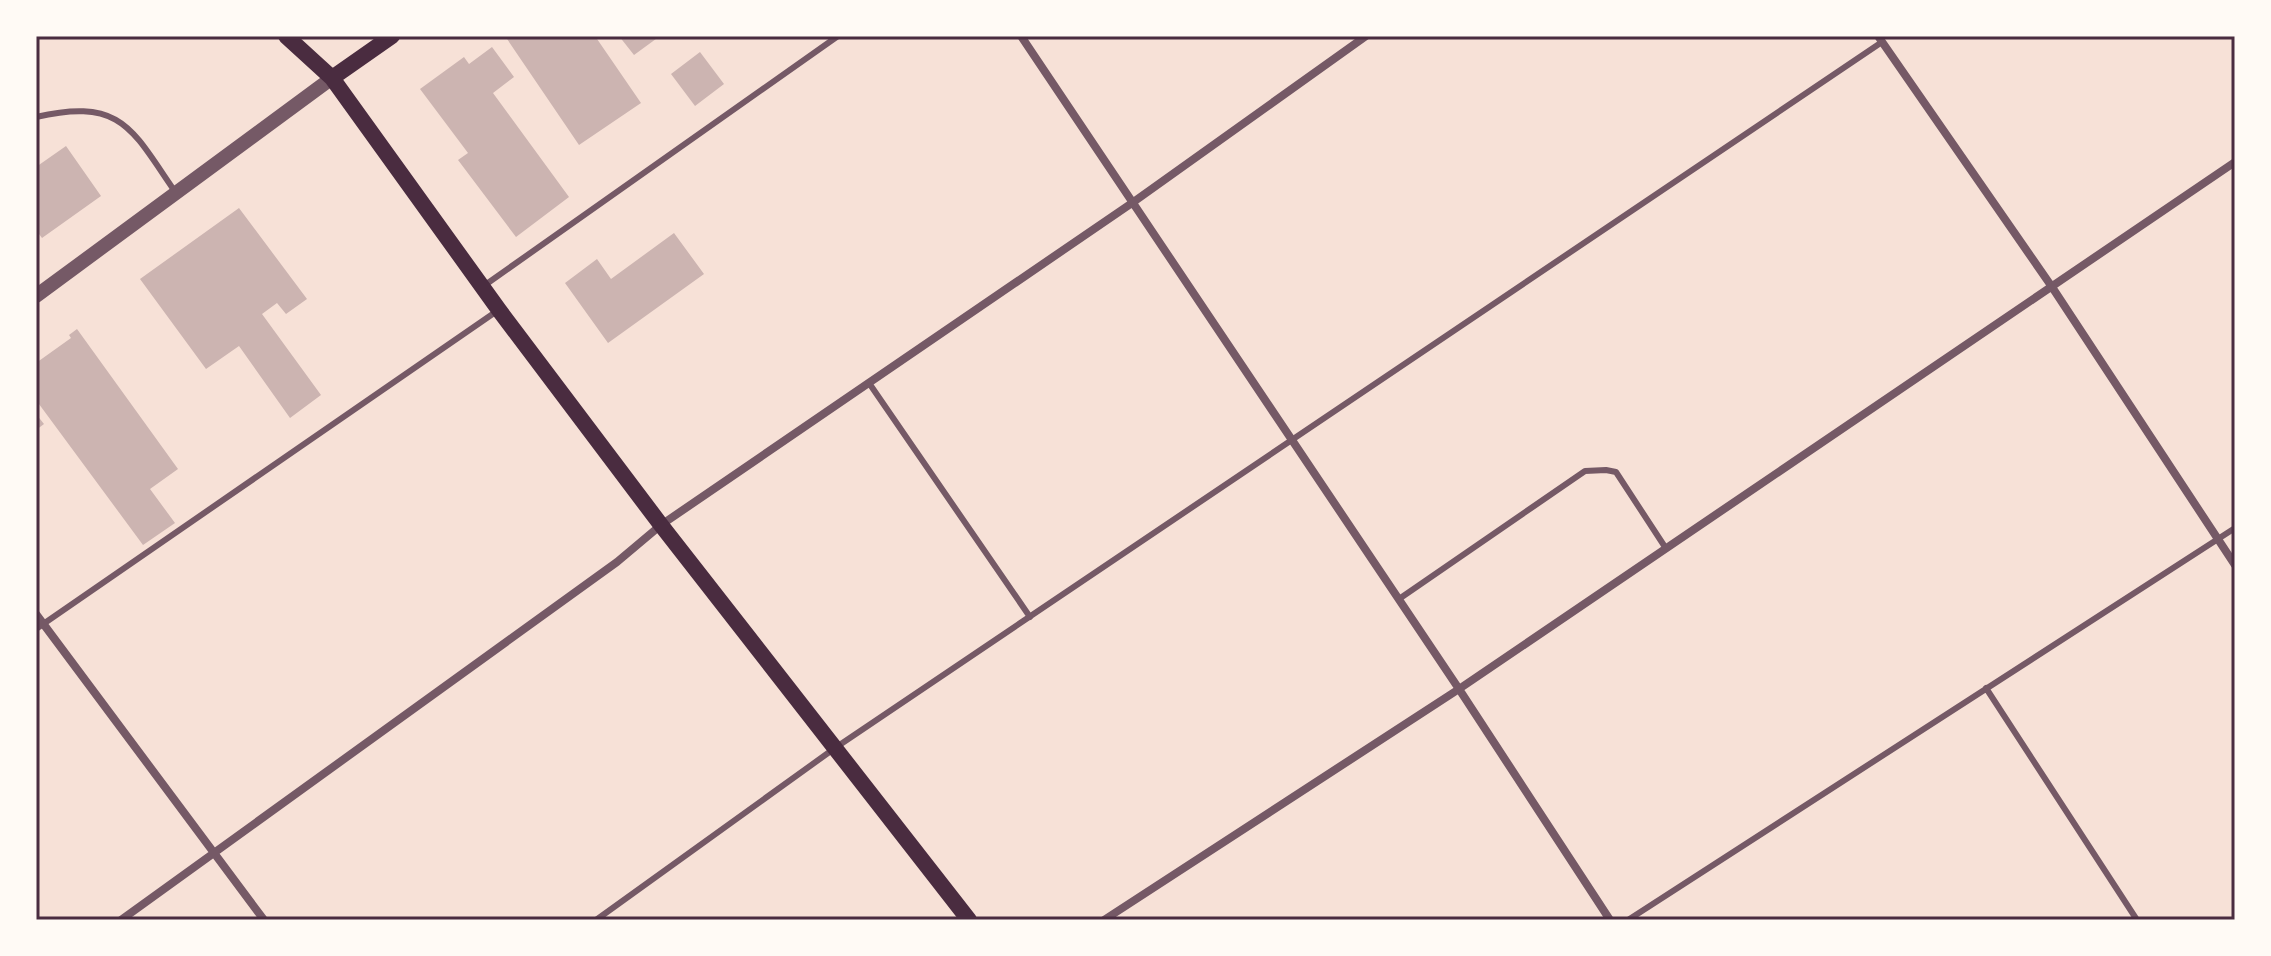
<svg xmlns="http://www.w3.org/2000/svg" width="2271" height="956" font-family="'DejaVu Sans',sans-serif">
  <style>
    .building { fill: #ccb4b1 }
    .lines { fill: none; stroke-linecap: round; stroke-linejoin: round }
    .service { stroke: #755966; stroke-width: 6 }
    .minor { stroke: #755966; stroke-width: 8 }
    .tertiary { stroke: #755966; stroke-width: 14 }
    .secondary { stroke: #4a2c40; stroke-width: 16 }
    .neatline { fill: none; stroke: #4a2c40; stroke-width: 3 }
  </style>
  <rect width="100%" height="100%" fill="#f7e1d7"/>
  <path class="building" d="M 505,36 L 595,36 L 641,103 L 579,145 Z
    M 619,36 L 660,36 L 634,55 Z
    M 492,47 L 514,77 L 493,93 L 569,197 L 516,237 L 458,160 L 468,153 L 420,89 L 464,57 L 469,64 Z
    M 700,52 L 724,84 L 695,106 L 671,74 Z
    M 66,146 L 101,196 L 42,238 L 36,230 L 36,167 Z
    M 239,208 L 307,299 L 286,314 L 277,303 L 262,314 L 321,395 L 290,418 L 239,346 L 206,369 L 140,279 Z
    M 674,233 L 704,274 L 608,343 L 565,283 L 597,259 L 611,279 Z
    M 77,329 L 178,469 L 150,489 L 175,523 L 143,545 L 36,400 L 36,363 L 71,338 L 69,335 Z
    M 36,414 L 44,424 L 36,430 Z"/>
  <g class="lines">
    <path class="service" d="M 36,117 C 123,97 132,130 176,193
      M 485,285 L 838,36
      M 869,383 L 1030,617
      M 1399,599 L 1585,471 L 1606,470 L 1616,472 L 1665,547
      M 36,629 L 497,311
      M 1986,688 L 2137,920
      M 596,920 L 835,748 L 1882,42
      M 1628,920 L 2235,528"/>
    <path class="minor" d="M 1021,36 L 1459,689 L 1610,920
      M 1878,36 L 2052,287 L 2235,565
      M 36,614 L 264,920
      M 121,920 L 617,562 L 661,525 L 1132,203 L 1366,36
      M 1104,920 L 1459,689 L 2235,162"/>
    <path class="tertiary" d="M 36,296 L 332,78"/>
    <path class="secondary" d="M 286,36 L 332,78 L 499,310 L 661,525 L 969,920
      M 332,78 L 392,36"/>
  </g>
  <rect width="2271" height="956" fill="none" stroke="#fffaf5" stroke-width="76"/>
  <rect x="38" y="38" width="2195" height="880" class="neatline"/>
</svg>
